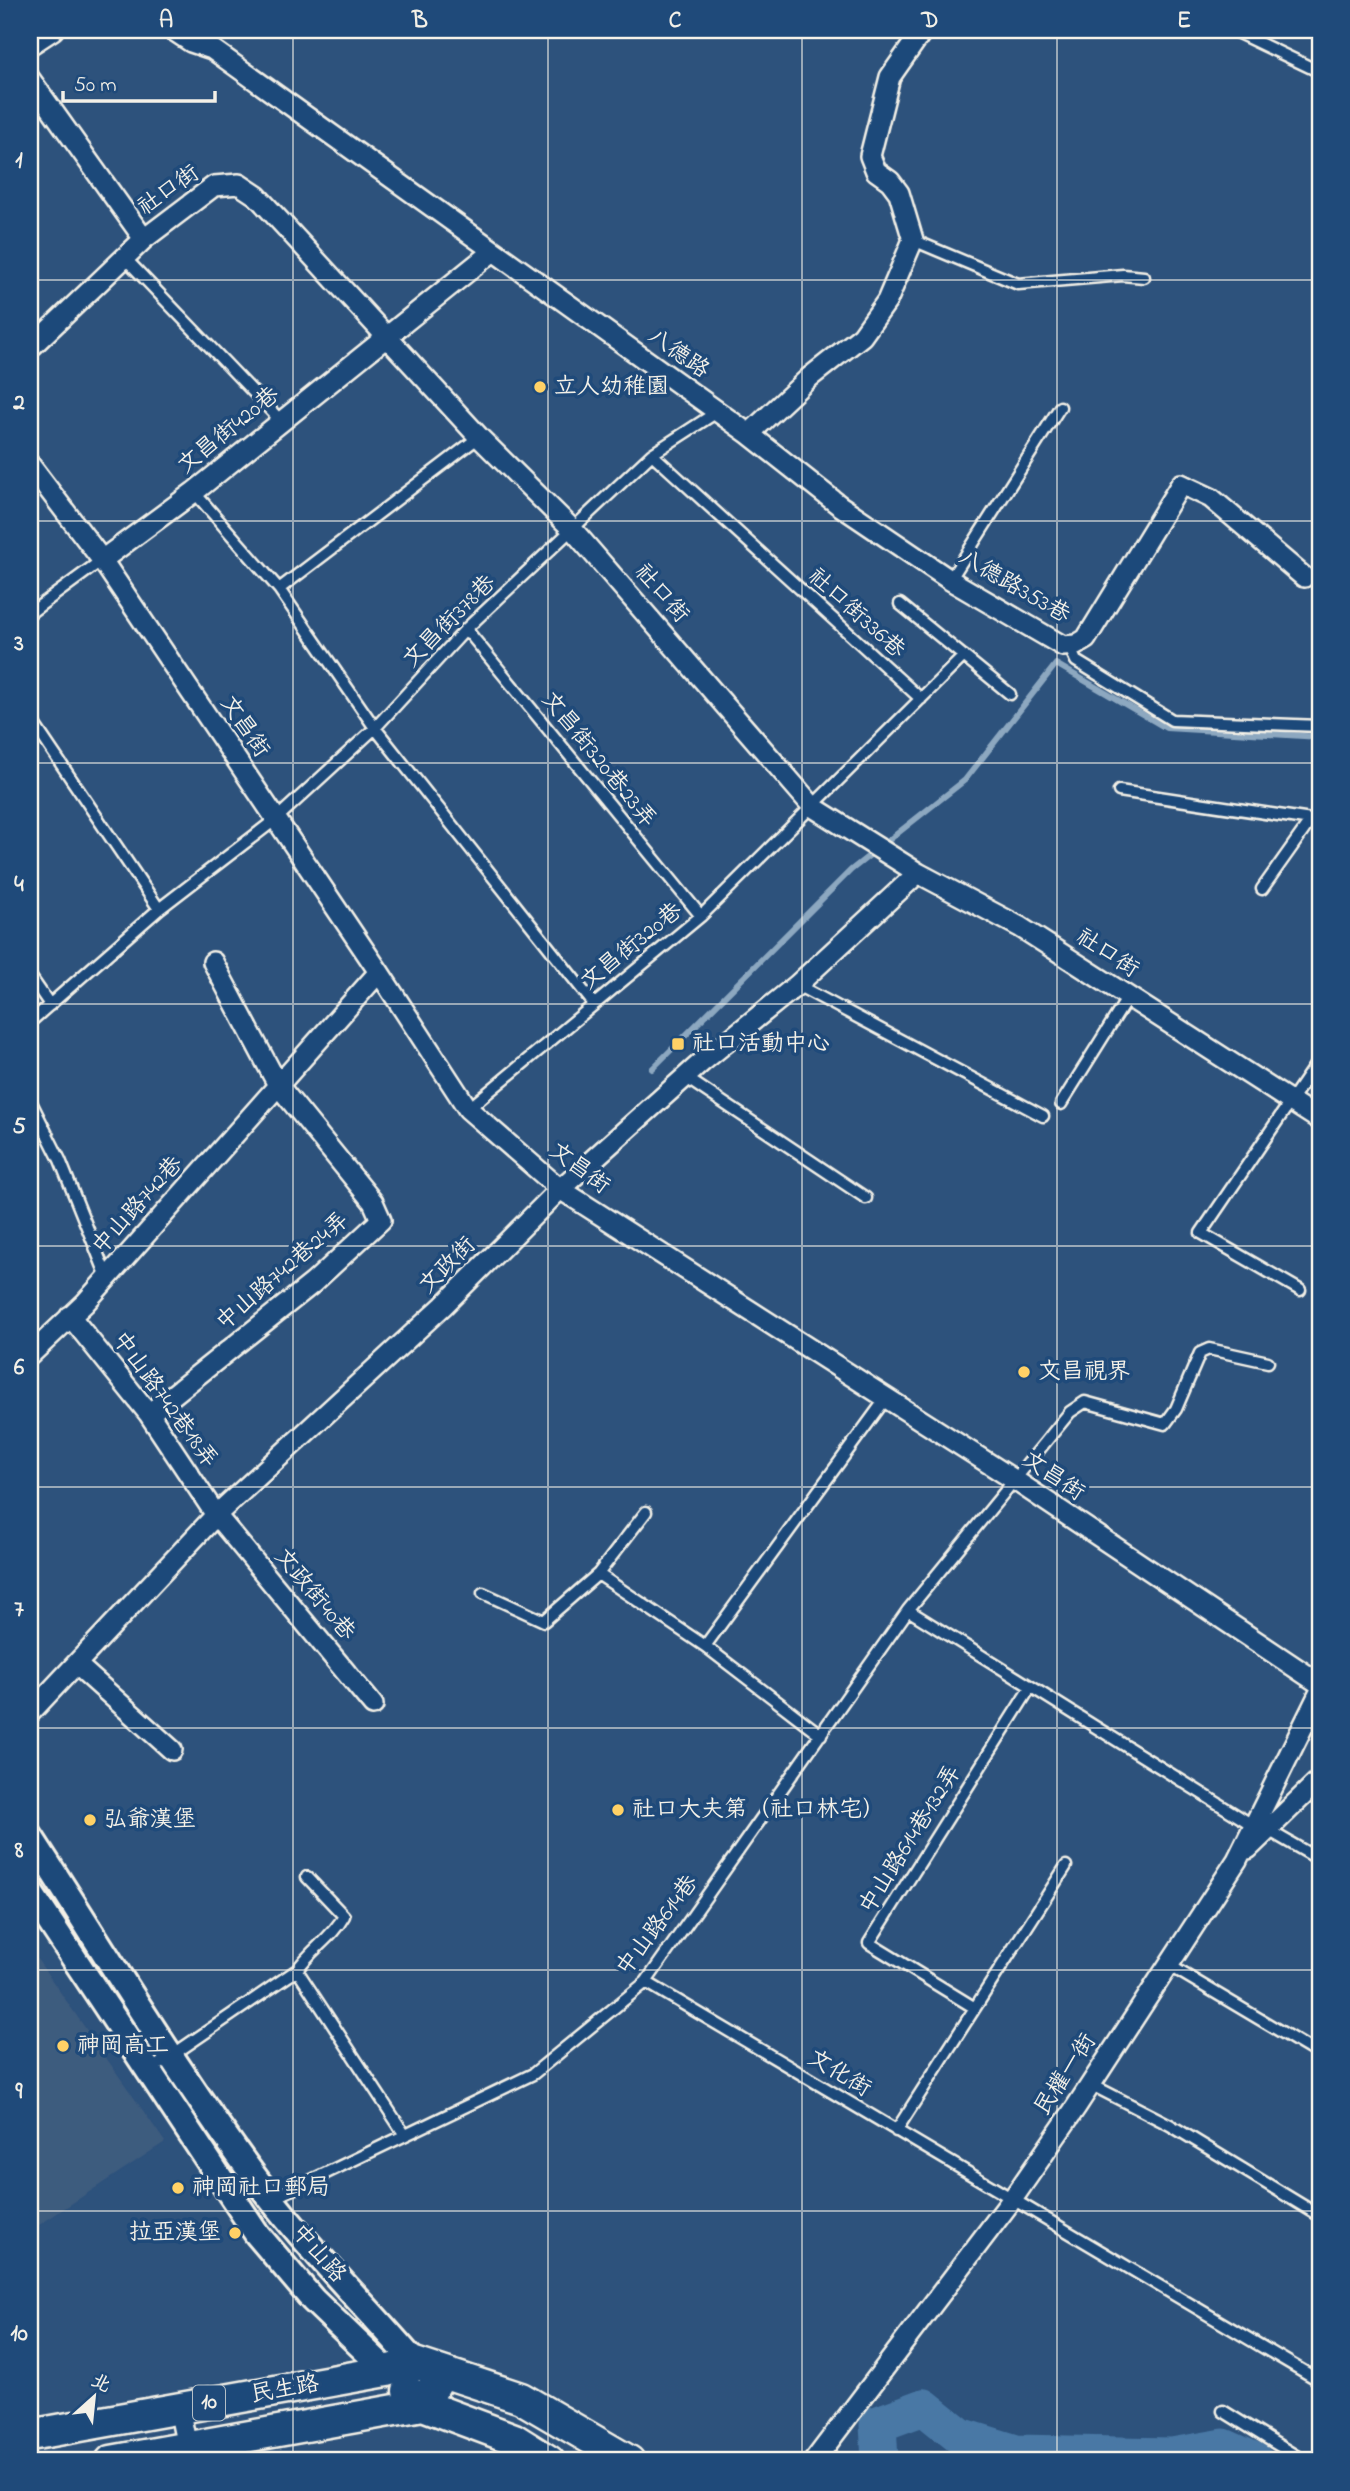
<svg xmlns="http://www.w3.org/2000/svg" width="1350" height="2491" font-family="'Indie Flower','LXGW WenKai TC',sans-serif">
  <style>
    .built { fill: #3e5b7e }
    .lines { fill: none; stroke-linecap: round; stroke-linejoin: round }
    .stream { stroke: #8da8c0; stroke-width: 6 }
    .river { stroke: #4978a5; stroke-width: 37 }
    .service-casing { stroke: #f4f1e8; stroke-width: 15 }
    .minor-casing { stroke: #f4f1e8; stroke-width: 24 }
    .tertiary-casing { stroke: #f4f1e8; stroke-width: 30 }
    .primary-casing { stroke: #f4f1e8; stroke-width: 35 }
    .service { stroke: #1f4a7a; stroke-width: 10 }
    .minor { stroke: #1f4a7a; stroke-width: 19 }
    .tertiary { stroke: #1f4a7a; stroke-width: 24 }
    .primary { stroke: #1f4a7a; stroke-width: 30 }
    .grid { fill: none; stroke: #f4f1e8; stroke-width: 2; stroke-opacity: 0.55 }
    .poi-dot { fill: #ffd166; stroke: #1f4a7a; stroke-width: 2.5 }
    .labels { text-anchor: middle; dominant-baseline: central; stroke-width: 7; stroke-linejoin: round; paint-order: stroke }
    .shield { fill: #1f4a7a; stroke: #b4bfc7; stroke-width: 2 }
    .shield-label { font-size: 21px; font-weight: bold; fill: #f4f1e8 }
    .street-label { font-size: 23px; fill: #f4f1e8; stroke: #1f4a7a }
    .poi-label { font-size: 23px; fill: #f4f1e8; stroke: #1f4a7a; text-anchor: start }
    .neatline { fill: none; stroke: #f4f1e8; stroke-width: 2.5 }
    .grid-label { font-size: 23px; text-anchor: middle; font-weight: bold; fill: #f4f1e8 }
  </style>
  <rect width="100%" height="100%" fill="#2d527c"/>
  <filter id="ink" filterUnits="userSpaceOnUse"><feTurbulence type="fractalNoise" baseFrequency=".0143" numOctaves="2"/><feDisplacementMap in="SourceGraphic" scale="14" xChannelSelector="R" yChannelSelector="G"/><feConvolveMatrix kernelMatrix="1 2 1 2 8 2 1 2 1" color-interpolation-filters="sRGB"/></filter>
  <g filter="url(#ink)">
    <path class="built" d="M 30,1949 L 165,2142 L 30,2231 Z"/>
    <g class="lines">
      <path class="stream" d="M 652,1069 L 851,870 L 965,780 L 1056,664 L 1166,728 L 1320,737"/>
      <path class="river" d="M 880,2461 L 878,2424 L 924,2407 L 960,2436 L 1016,2453 L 1172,2456 L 1224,2447 L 1255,2461"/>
      <g class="service-casing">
        <path id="service" d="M 1232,30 L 1320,72
          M 913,240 L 1018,284 L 1123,275 L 1144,277
          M 124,257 L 281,421
          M 652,454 L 921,699
          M 194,492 L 279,589 L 375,728 L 593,1003
          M 950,580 L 1060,407
          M 279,589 L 479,437
          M 900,604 L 1010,694
          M 30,613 L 102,560
          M 466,629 L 701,916
          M 1069,646 L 1076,661 L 1172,720 L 1320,726
          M 30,718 L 159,909
          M 1119,791 L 1311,820 L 1320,818
          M 1262,889 L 1311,820
          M 30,976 L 50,1005
          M 797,985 L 1043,1116
          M 30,1022 L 159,909 L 276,819 L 375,728 L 466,629 L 652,454 L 717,412
          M 685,1077 L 866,1198
          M 30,1100 L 60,1160 L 107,1277
          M 1061,1104 L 1128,997
          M 468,1109 L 701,916 L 964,656
          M 1300,1290 L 1201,1233 L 1320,1058
          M 598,1574 L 705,1646 L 821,1735
          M 483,1593 L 544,1621 L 598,1574 L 646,1512
          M 908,1610 L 1254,1826
          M 705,1646 L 887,1397
          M 1268,1830 L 1320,1860
          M 1167,1964 L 1320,2055
          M 297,1970 L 405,2135
          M 646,1982 L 1320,2381
          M 975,2008 L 869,1943 L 1030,1688
          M 149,2071 L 297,1970 C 311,1949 332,1938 344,1916 L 307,1877
          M 1090,2084 L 1170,2125 L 1320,2216
          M 896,2131 L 1066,1866
          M 272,2199 L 533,2074 L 646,1982 L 908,1610 L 1070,1412 L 1085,1402 L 1165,1424 L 1176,1409 L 1200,1353 L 1209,1349 L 1268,1362
          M 1223,2411 L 1304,2461"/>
      </g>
      <g class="minor-casing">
        <path id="minor" d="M 173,30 L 191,42 L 212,49 L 749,434 L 810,377 L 862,336 L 887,301 L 913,240 L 899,193 L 890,181 L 876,171 L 870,156 L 890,77 L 923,30
          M 30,45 L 53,30
          M 30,79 L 144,239
          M 30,348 L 144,239 L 214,186 L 239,184 L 257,196 L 479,437 L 573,530 L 813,807 L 918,873 L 1020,927 L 1320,1120
          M 749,434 L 839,505 L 950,580 L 1063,646 L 1076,645 L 1086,639 L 1181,484 L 1211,498 L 1304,577
          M 30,465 L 102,560 L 379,972 L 468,1109 L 560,1189 L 1013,1479 L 1320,1684
          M 102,560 L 194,492 L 492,252
          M 70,1316 L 149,1414 L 216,1515 L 373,1705
          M 30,1355 L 85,1303 L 379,972
          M 149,1414 L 313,1283 L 381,1220 L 373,1202 L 278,1085 L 213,962
          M 76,1664 L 172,1750
          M 30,1713 L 216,1515 L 443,1306 L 560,1189 L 702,1062 L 797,985 L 918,873
          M 1248,1849 L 1320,1779
          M 179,2408 L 189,2457
          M 814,2461 L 1011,2201 L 1076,2107 L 1237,1860 L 1320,1692"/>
      </g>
      <g class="tertiary-casing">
        <path id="tertiary" d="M 30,1836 C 109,1958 184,2084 271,2199 C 316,2257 368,2308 415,2363
          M 30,1892 L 257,2234 L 313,2300 L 387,2371"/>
      </g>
      <g class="primary-casing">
        <path id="primary" d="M 408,2391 L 423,2405 L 514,2439 L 549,2461
          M 30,2435 L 387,2371 L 415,2363 L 521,2398 L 629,2461
          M 111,2461 L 423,2405 L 442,2372"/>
      </g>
      <use href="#service" class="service"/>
      <use href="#minor" class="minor"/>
      <use href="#tertiary" class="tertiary"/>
      <use href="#primary" class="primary"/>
    </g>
  </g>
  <path class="grid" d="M 293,30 L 293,2461M 548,30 L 548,2461M 802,30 L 802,2461M 1057,30 L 1057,2461M 30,280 L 1320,280M 30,521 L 1320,521M 30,763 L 1320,763M 30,1004 L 1320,1004M 30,1246 L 1320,1246M 30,1487 L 1320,1487M 30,1728 L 1320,1728M 30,1970 L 1320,1970M 30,2211 L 1320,2211"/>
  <g class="poi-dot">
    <circle cx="540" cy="387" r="7"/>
    <rect x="671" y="1037" width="14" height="14" rx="3.5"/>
    <circle cx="1024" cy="1372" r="7"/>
    <circle cx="618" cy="1810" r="7"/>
    <circle cx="90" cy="1820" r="7"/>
    <circle cx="63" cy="2046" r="7"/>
    <circle cx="178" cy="2188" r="7"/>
    <circle cx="235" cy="2233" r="7"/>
  </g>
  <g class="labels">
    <rect class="shield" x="193" y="2385.5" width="32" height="35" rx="5"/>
    <g class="shield-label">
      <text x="209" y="2403">10</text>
    </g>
    <g class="street-label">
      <text transform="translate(169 191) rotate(-35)">社口街</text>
      <text transform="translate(678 354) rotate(35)">八德路</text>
      <text transform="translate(229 431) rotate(-39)">文昌街420巷</text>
      <text transform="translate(1014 587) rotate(30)">八德路353巷</text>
      <text transform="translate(661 594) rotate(49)">社口街</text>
      <text transform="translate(856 614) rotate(42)">社口街336巷</text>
      <text transform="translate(450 622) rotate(-45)">文昌街378巷</text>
      <text transform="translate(244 727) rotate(56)">文昌街</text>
      <text transform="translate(598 760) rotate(51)">文昌街320巷23弄</text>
      <text transform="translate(632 947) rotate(-39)">文昌街320巷</text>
      <text transform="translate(1107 954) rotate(33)">社口街</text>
      <text transform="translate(579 1169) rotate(37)">文昌街</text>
      <text transform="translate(138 1206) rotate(-48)">中山路742巷</text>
      <text transform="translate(448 1266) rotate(-45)">文政街</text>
      <text transform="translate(283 1272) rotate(-41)">中山路742巷24弄</text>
      <text transform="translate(164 1400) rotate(54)">中山路742巷18弄</text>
      <text transform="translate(1053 1477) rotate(34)">文昌街</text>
      <text transform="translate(314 1595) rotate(50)">文政街40巷</text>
      <text transform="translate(911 1840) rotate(-58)">中山路614巷132弄</text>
      <text transform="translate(658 1926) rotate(-53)">中山路614巷</text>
      <text transform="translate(839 2074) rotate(31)">文化街</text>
      <text transform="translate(1066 2075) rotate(-57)">民權一街</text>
      <text transform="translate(318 2254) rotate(49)">中山路</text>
      <text transform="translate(285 2390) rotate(-10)">民生路</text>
    </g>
    <g class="poi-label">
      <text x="554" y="387">立人幼稚園</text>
      <text x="692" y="1044">社口活動中心</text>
      <text x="1038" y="1372">文昌視界</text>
      <text x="632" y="1810">社口大夫第（社口林宅）</text>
      <text x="104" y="1820">弘爺漢堡</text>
      <text x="77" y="2046">神岡高工</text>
      <text x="192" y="2188">神岡社口郵局</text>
      <text x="221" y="2233" text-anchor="end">拉亞漢堡</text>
    </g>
  </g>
  <rect width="1350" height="2491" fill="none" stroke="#1f4a7a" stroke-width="77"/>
  <g transform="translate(94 2397) rotate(27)" stroke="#1f4a7a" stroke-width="5" paint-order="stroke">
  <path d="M0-5L12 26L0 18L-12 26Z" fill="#f4f1e8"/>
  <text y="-10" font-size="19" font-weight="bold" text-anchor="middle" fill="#f4f1e8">北</text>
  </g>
  <path d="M63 91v10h152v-10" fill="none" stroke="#f4f1e8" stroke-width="3.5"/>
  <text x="74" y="91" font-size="21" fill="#f4f1e8" stroke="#1f4a7a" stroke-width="5" paint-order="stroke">50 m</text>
  <rect x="38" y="38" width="1274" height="2414" class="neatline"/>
  <g class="grid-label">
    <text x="166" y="27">A</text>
    <text x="420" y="27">B</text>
    <text x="675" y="27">C</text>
    <text x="930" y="27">D</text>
    <text x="1184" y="27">E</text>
    <text x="19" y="167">1</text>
    <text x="19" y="409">2</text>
    <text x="19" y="650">3</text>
    <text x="19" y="891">4</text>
    <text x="19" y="1133">5</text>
    <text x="19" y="1374">6</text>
    <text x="19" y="1616">7</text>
    <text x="19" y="1857">8</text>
    <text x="19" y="2098">9</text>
    <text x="19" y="2340">10</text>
  </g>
</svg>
